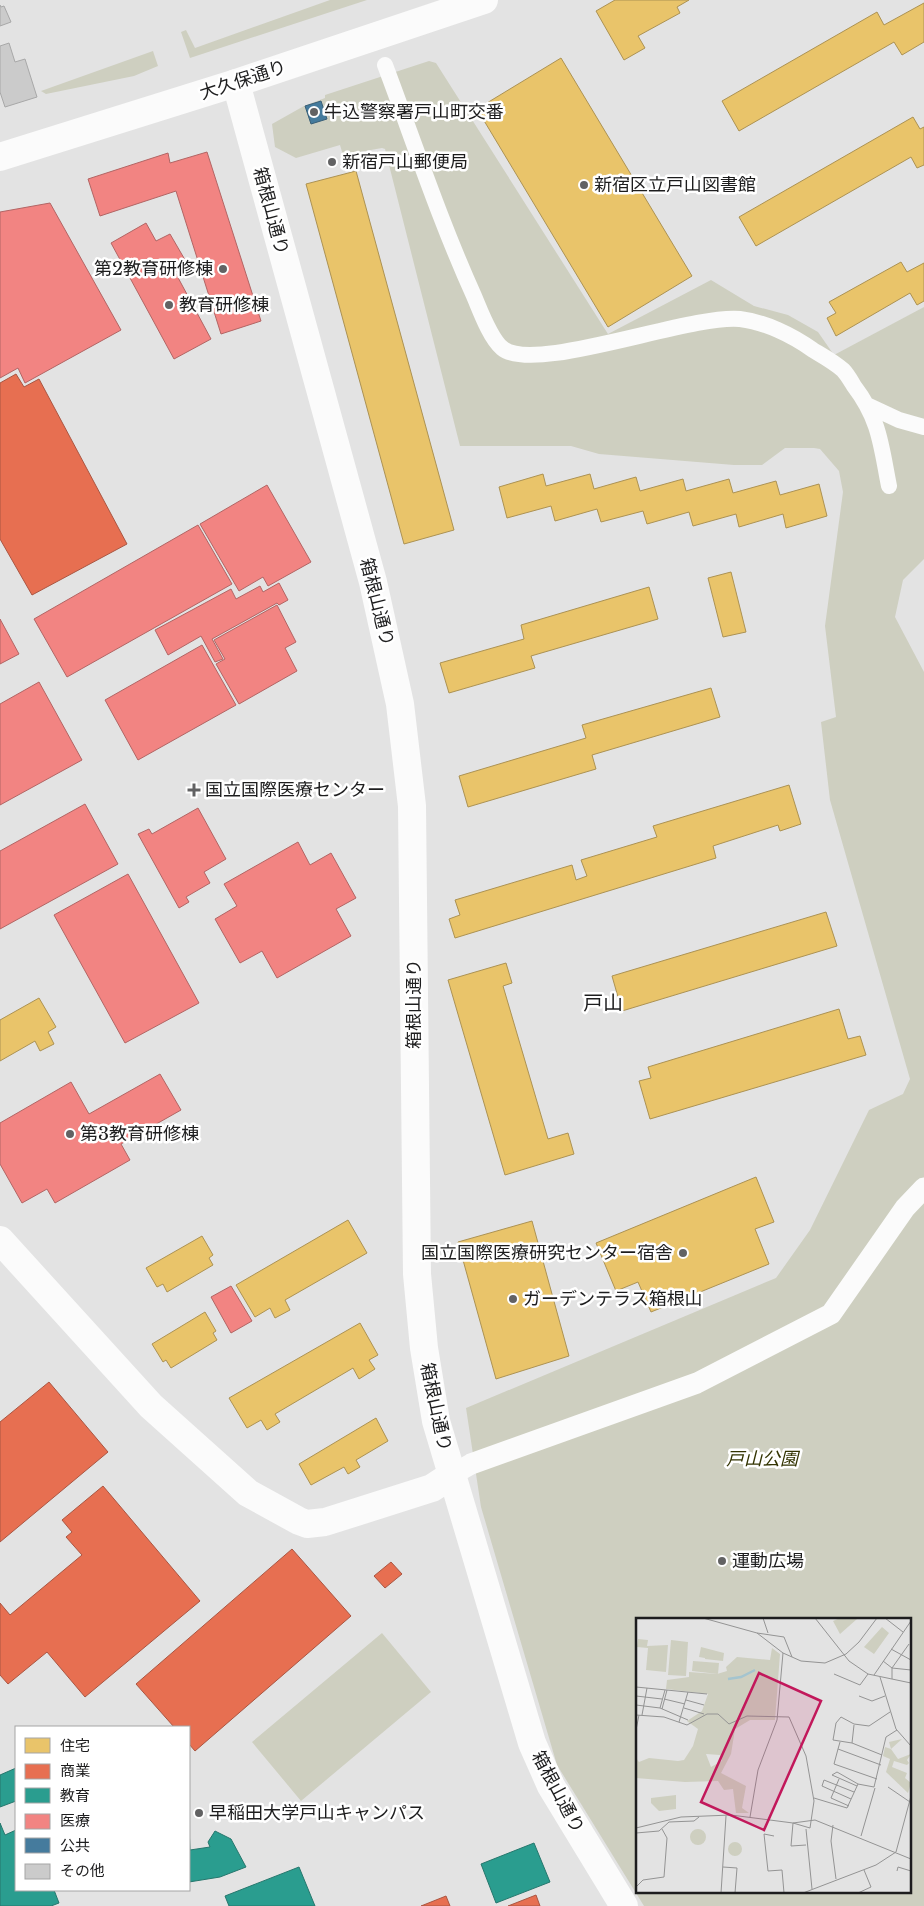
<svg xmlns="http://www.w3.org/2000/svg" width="924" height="1906" font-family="'Libre Baskerville','Noto Sans JP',serif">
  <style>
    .green { fill: #cecfc0; fill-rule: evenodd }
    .homes { fill: #e9c46a; stroke: #ac9253 }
    .shops { fill: #e76f51; stroke: #aa5642 }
    .schools { fill: #2a9d8f; stroke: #26776d }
    .health { fill: #f28482; stroke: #b26564 }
    .public { fill: #457b9d; stroke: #395f77 }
    .building { fill: #cbcbcb; stroke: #a8a8a8 }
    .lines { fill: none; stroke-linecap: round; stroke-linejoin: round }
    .pedestrian { stroke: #fbfbfb; stroke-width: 16 }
    .minor { stroke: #fbfbfb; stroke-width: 21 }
    .tertiary { stroke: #fbfbfb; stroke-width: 28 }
    .secondary { stroke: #fbfbfb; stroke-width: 28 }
    .poi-dot { fill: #626263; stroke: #fff; stroke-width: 2 }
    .labels { text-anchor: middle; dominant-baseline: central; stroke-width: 5; stroke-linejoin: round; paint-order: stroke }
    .street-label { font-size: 18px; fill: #1d1d1e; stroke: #fff }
    .poi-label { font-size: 18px; fill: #1d1d1e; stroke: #fff; text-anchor: start }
    .park-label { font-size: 18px; font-style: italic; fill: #333402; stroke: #fff }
    .quarter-label { font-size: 20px; fill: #1d1d1e; stroke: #fff }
    .inset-river { fill: none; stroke: #a4c4cf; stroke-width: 2.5 }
    .inset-road { fill: none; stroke: #949494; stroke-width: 1 }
    .view { fill: #c2185b; fill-opacity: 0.15; stroke: #c2185b; stroke-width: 2.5 }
    .inset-edge { fill: none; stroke: #1d1d1e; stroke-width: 2.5 }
  </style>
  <rect width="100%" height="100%" fill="#e3e3e3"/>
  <path class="green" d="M 330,0 L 367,0 L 190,58 L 181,32 L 186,30 L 195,48 Z
    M 153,51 L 158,66 L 134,76 L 46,94 L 41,91 Z
    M 429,61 L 436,63 L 608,334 L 711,280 L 754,306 L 788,315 L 818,332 L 834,355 L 924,307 L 924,559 L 903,580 L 895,617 L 924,672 L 924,1906 L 644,1906 L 557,1765 L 481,1507 L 466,1408 L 776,1278 L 810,1230 L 869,1110 L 903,1094 L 910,1079 L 830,800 L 821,722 L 836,717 L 825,626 L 843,492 L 839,471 L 820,449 L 814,448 L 785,448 L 762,465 L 734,465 L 599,454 L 571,446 L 460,446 L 385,149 L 382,148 L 343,155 L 340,145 L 296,158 L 275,147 L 272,124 L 304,106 L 325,98 L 325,95 ZM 638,1620 L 910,1620 L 910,1892 L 638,1892 Z
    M 382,1633 L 431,1692 L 301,1801 L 252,1742 Z"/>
  <path class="homes" d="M 615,0 L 689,0 L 677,7 L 680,13 L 638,36 L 645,48 L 624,60 L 596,11 Z
    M 924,3 L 924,42 L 902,55 L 894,42 L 739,131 L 722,101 L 877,12 L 884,25 Z
    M 561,58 L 692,276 L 608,327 L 477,109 Z
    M 913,117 L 920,129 L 924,127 L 924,165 L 917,168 L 911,157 L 756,246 L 739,217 Z
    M 356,171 L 454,530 L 404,544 L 306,184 Z
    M 901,262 L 907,272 L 924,263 L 924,301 L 917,305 L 910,293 L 836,336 L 827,318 L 836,313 L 829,302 Z
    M 543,474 L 546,486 L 590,474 L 594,489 L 636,477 L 640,491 L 683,479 L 686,491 L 729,479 L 733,493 L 776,481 L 780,495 L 819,484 L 827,516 L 786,528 L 783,514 L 739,527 L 736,514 L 693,526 L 689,512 L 647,524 L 643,511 L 601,522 L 597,509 L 555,521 L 551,506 L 507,518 L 499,487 Z
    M 731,572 L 746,632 L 723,637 L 708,578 Z
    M 649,587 L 658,619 L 531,656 L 535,668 L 449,693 L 440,663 L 524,639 L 521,625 Z
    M 711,688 L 720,717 L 592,755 L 596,769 L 468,807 L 459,776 L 586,738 L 582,725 Z
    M 789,785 L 801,824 L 780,831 L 778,825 L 713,846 L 716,858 L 455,938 L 449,919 L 460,915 L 455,900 L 572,865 L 576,880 L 587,876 L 581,860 L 657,837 L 653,826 Z
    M 826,912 L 837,946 L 622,1011 L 612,976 Z
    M 506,963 L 512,983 L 503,986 L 548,1139 L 568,1133 L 574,1154 L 505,1175 L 448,980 Z
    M 39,998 L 56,1027 L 48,1032 L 54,1044 L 40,1051 L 35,1041 L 0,1061 L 0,1020 Z
    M 839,1009 L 848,1039 L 860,1036 L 866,1055 L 650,1119 L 639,1081 L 651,1078 L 648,1067 Z
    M 756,1177 L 774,1222 L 755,1229 L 769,1264 L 651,1312 L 638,1282 L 616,1291 L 596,1243 Z
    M 348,1220 L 367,1253 L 285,1300 L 290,1310 L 275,1318 L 270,1308 L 255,1317 L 236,1285 Z
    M 532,1221 L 569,1356 L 496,1379 L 458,1242 Z
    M 202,1236 L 213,1255 L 209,1258 L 213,1265 L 167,1292 L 163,1284 L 157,1287 L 146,1268 Z
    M 205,1312 L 216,1331 L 213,1333 L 217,1340 L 171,1368 L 166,1360 L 163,1362 L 152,1344 Z
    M 360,1323 L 378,1355 L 369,1360 L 375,1369 L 359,1379 L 353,1368 L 275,1414 L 280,1422 L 267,1430 L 261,1420 L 247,1428 L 229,1398 Z
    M 376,1418 L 388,1441 L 356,1460 L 360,1467 L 348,1474 L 344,1467 L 311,1485 L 299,1464 Z"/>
  <path class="shops" d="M 16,374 L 24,387 L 39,379 L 127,544 L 32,595 L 0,539 L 0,383 Z
    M 49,1382 L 108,1452 L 0,1542 L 0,1422 Z
    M 103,1486 L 200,1601 L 85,1697 L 47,1652 L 8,1684 L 0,1675 L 0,1603 L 10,1615 L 82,1555 L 66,1537 L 72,1532 L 62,1520 Z
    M 292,1549 L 351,1616 L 195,1751 L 189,1744 L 189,1727 L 174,1727 L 136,1684 Z
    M 391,1562 L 402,1574 L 385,1588 L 374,1576 Z
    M 536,1895 L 540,1906 L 508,1906 Z
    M 446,1896 L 450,1906 L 421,1906 Z"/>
  <path class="schools" d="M 16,1768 L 16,1801 L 0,1807 L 0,1775 Z
    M 0,1823 L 5,1835 L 16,1830 L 16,1890 L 54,1890 L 59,1903 L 51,1906 L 0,1906 Z
    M 189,1826 L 190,1850 L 210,1847 L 208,1842 L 215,1831 L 231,1839 L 246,1867 L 220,1877 L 189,1882 Z
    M 534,1843 L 550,1882 L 496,1903 L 481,1864 Z
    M 299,1867 L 315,1906 L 229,1906 L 225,1896 Z"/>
  <path class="health" d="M 207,152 L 261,321 L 221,334 L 176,191 L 100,216 L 88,179 L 168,153 L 170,163 Z
    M 50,203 L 121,330 L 25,383 L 18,368 L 0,378 L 0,212 Z
    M 146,223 L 156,241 L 170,234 L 188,265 L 175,272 L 211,339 L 174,359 L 111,243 Z
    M 267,485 L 311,562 L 268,586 L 263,577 L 239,591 L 200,524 Z
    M 198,525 L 232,584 L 67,677 L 34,619 Z
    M 279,583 L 288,600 L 279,605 L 277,603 L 212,639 L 223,659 L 215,662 L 201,636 L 168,655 L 155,630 L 231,589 L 236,599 L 260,586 L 263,592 Z
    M 277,605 L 296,642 L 285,648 L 297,671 L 239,704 L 216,664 L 225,659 L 214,640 Z
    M 0,619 L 19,654 L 0,664 Z
    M 202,645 L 236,705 L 138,760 L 105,700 Z
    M 39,682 L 82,760 L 0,805 L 0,704 Z
    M 85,804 L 118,864 L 0,929 L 0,851 Z
    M 198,808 L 226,859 L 204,872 L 210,883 L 186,897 L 189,902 L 179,908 L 138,834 L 149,829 L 152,834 Z
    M 298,842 L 310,865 L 331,853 L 356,898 L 336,909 L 351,936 L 277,978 L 262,951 L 240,963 L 215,919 L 237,906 L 224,884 Z
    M 128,874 L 199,1003 L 125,1043 L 54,915 Z
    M 160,1074 L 181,1110 L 121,1144 L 130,1160 L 55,1203 L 47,1189 L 22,1203 L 0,1164 L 0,1123 L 71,1082 L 89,1114 Z
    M 231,1286 L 252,1321 L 231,1333 L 211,1297 Z"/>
  <path class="public" d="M 321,101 L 327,119 L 311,124 L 305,106 Z"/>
  <path class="building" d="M 0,5 L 1,7 L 4,6 L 11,22 L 0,26 Z
    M 9,43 L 15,62 L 25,59 L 37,97 L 5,107 L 0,92 L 0,46 Z"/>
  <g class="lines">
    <path class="pedestrian" d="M 385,65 C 414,142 440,221 474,296 C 480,310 490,338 502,348 C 533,375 690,314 740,319 C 765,322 792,335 813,350 C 823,356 834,362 843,370 C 847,374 851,381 854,386 C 880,420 881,446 889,486
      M 869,406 L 899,420 L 924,427"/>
    <path class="minor" d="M 452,1475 L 471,1464 L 697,1383 L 831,1314 L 905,1208 L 924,1188"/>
    <path class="tertiary" d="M 236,83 L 373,582 L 400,704 L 412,806 L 417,1274 L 424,1348 L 436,1421 L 532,1743 L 551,1786 L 624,1906
      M 0,1240 L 151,1406 L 248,1493 L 299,1521 L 307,1524 L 325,1522 L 432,1488 L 452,1475"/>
    <path class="secondary" d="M 0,157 L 236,83 L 484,0"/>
  </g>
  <g class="poi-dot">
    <circle cx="314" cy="112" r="5"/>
    <circle cx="332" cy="162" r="5"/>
    <circle cx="584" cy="185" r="5"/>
    <circle cx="223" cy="269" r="5"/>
    <circle cx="169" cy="305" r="5"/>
    <path d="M191.5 782.5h5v5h5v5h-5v5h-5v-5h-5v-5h5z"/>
    <circle cx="70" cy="1134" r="5"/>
    <circle cx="683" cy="1253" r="5"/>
    <circle cx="513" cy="1299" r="5"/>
    <circle cx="722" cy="1561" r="5"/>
    <circle cx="199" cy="1813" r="5"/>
  </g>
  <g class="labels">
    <g class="street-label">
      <text transform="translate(243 80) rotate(-18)">大久保通り</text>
      <text transform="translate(271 211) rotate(75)">箱根山通り</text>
      <text transform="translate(377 602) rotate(76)">箱根山通り</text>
      <text transform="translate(414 1004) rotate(-90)">箱根山通り</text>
      <text transform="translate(436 1407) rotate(78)">箱根山通り</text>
      <text transform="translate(558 1792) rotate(62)">箱根山通り</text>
    </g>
    <g class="poi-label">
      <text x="324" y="112">牛込警察署戸山町交番</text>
      <text x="342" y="162">新宿戸山郵便局</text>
      <text x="594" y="185">新宿区立戸山図書館</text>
      <text x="213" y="269" text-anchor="end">第2教育研修棟</text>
      <text x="179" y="305">教育研修棟</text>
      <text x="205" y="790">国立国際医療センター</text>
      <text x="80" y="1134">第3教育研修棟</text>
      <text x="673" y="1253" text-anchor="end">国立国際医療研究センター宿舎</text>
      <text x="523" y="1299">ガーデンテラス箱根山</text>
      <text x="732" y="1561">運動広場</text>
      <text x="209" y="1813">早稲田大学戸山キャンパス</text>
    </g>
    <g class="park-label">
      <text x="762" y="1459">戸山公園</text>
    </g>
    <g class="quarter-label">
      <text x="603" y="1003">戸山</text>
    </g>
  </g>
  <g transform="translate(636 1618)">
    <rect width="275" height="275" fill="#e3e3e3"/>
    <path d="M 204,0 L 221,0 L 221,1 L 204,16 L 197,3 ZM 246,9 L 253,15 L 238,36 L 228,29 ZM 2,21 L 12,22 L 11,28 L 32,27 L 30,54 L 10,52 L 12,30 L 1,29 ZM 35,22 L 52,24 L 50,58 L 32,57 ZM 65,29 L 88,35 L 87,43 L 69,41 L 69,37 L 69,40 L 63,39 ZM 136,30 L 144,36 L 139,102 L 114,102 L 99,111 L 95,136 L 85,155 L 110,168 L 106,190 L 113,195 L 100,195 L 97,171 L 88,172 L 82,163 L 49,164 L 0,160 L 0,140 L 3,144 L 13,140 L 42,143 L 48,142 L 57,128 L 62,111 L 51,103 L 66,93 L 72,76 L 30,71 L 31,62 L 53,59 L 53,54 L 81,56 L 91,53 L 90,49 L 101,39 L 134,42 ZM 70,136 L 84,137 L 86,143 L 75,149 ZM 57,43 L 83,45 L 82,56 L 56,53 ZM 266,121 L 255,131 L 262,141 L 275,136 L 271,142 L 273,145 L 271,147 L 258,143 L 256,149 L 271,155 L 269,160 L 275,165 L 272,175 L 250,154 L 254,141 L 247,138 L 249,129 L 255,131 L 253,124 ZM 40,177 L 40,191 L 23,193 L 15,185 L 15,180 ZM54 219a8 8 0 1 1 16 0a8 8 0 1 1-16 0ZM92 231a7 7 0 1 1 14 0a7 7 0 1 1-14 0Z" fill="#cecfc0" fill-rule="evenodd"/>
    <path class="inset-river" d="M 92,61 L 105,59 L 119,52"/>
    <path class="inset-road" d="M 67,0 L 121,15 L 147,35 L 165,43 L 189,45 L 210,36M 127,0 L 132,15M 179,0 L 213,43 L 232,56 L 275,65M 249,0 L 267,14M 121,15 L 148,19 L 156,39M 255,31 L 275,42M 210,36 L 223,24 L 241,0M 247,43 L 256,50 L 275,52M 198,56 L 224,67 L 232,56M 238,57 L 275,3M 244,59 L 260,111 L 275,128M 256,61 L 256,50 L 273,26M 0,69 L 71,76M 0,78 L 26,81M 223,78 L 236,83 L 249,78M 28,81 L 49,86M 50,82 L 68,87M 0,87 L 24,90 L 29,72M 24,90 L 52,102M 48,90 L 68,96M 26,91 L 31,72M 0,97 L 28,99 L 51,107 L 71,96 L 82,96 L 93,106 L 111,98 L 153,99 L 170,138 L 178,183 L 174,210 L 157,205 L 155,228 L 170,227M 6,97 L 11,70M 43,104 L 52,74M 0,112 L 3,97M 204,124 L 202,131 L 245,147M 216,125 L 218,107M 202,131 L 198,146 L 241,161M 246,137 L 216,125 L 197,122 L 200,105 L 205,99 L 218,106 L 233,108 L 254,94M 203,161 L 195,180 L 213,188M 221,168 L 196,157 L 201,154 L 222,166M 252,169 L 274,184M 178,180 L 211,190 L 222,166 L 238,169 L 250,119 L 261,112M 215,181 L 186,168 L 188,162 L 218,174M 114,199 L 122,152 L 141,102 L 147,35M 197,207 L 195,223 L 200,261M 0,210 L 45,199 L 95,197 L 157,205 L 179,202 L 275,241M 170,211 L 176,271M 0,215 L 23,213 L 33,204 L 58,203 L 63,199M 138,218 L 128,216 L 132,253 L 146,252 L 148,275M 225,218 L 239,170M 260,234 L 275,178M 87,249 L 101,250 L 99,275M 261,253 L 262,249 L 275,253M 0,269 L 7,262 L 28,259 L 31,220 L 26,211M 85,275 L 90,198M 167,275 L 240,247 L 260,234M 222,275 L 235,269 L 228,252"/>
    <path class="view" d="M 123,55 L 185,83 L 128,212 L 65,184 Z"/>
    <rect width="275" height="275" class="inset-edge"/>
  </g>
  <rect x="15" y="1726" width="175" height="165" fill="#ffffff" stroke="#a5a5a5"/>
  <rect x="25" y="1738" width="25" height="15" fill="#e9c46a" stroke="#a5a5a5"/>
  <text x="60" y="1751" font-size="15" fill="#1d1d1e">住宅</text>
  <rect x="25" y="1764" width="25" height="15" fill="#e76f51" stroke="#a5a5a5"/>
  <text x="60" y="1776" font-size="15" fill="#1d1d1e">商業</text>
  <rect x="25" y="1788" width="25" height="15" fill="#2a9d8f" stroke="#a5a5a5"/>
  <text x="60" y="1801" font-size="15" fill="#1d1d1e">教育</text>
  <rect x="25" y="1814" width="25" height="15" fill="#f28482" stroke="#a5a5a5"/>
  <text x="60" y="1826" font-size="15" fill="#1d1d1e">医療</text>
  <rect x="25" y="1838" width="25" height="15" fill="#457b9d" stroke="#a5a5a5"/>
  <text x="60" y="1851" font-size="15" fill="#1d1d1e">公共</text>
  <rect x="25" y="1864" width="25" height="15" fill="#cbcbcb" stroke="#a5a5a5"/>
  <text x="60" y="1876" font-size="15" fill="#1d1d1e">その他</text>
</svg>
